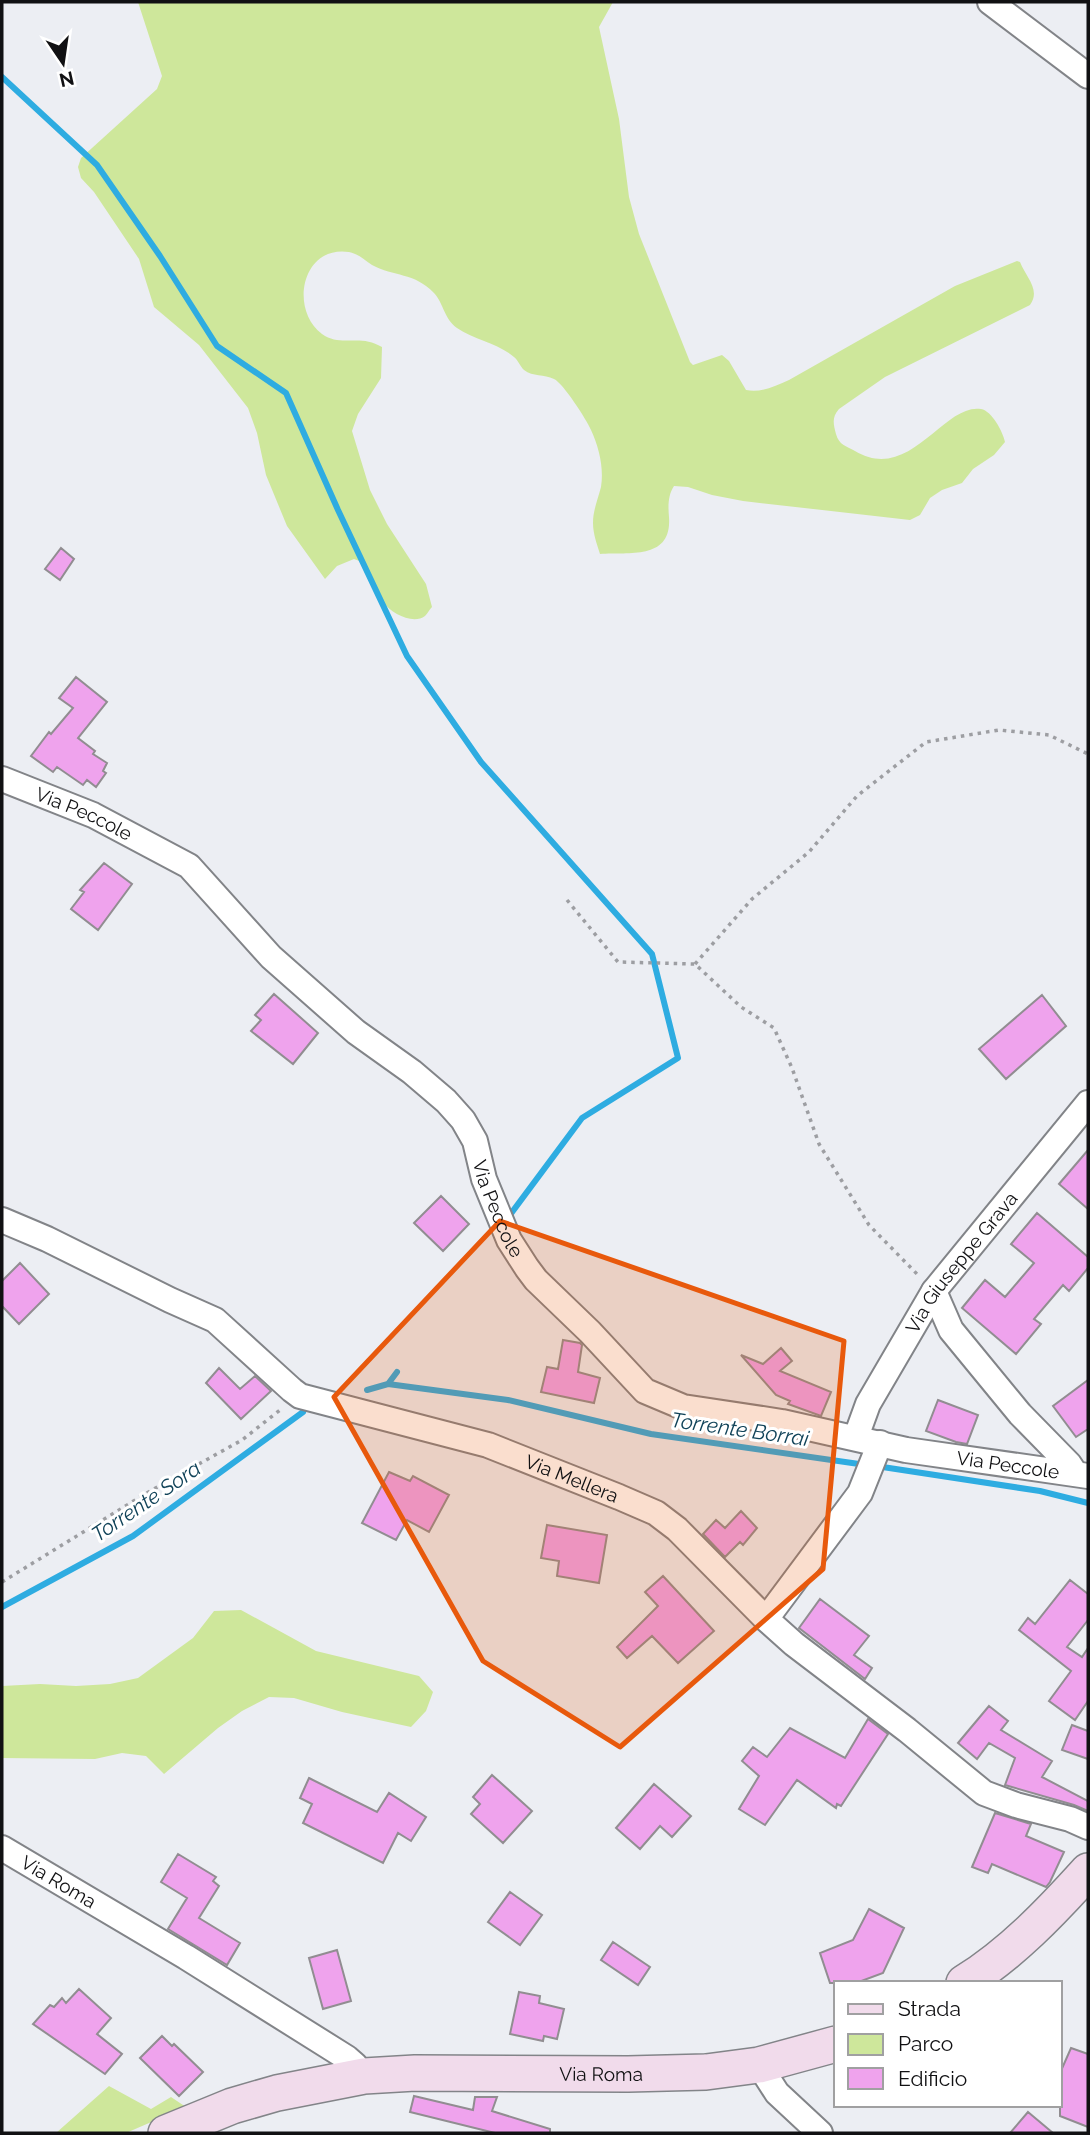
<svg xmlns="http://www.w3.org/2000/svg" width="1090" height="2135" font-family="Raleway,sans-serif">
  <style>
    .green { fill: #cee79b }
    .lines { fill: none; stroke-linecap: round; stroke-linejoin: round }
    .stream { stroke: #2eace1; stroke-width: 6 }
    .building { fill: #efa3ed; stroke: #918d91; stroke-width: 2 }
    .minor-casing { stroke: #828488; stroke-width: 28 }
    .secondary-casing { stroke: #828488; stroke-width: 38 }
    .path { stroke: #9d9ea2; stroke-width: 3.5; stroke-dasharray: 3.5 5; stroke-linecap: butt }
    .minor { stroke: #fff; stroke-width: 24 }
    .secondary { stroke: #f1dbeb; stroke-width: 35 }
    .marked { fill: #e8590c; fill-opacity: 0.2; stroke: #e8590c; stroke-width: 5; stroke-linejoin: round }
    .labels { text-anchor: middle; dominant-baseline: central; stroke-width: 6; stroke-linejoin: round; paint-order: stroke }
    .street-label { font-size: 19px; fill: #111113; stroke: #fff }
    .water-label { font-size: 21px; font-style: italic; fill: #114359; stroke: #fff }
  </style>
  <rect width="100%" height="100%" fill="#eceef3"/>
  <path class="green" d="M 138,2 L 613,2 L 599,27 L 619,119 L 629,197 L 639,234 L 690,362 L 693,365 L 722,355 L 729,361 L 746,390 C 762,393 775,386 789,380 L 955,286 L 1017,261 L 1020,262 C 1026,277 1041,290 1030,305 L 885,377 L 839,409 C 832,417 833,423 836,434 C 839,445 846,446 855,451 C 910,484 943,403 981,409 C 992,411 1003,432 1005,442 L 994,455 L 973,469 L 962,483 L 942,490 L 930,498 L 920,515 L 910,520 L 743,501 L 712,495 L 688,487 L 674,486 C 668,495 668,506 669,517 C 672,560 631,552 600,554 C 597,544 593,534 593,523 C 593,510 598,499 601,487 C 604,468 599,447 591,430 C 586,419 563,383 554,379 C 544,374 533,377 524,370 C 520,366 518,360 514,357 C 498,343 474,340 457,328 C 444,319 444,304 434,293 C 414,272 394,277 372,265 C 364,260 359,254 349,252 C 302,245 289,309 322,334 C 342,348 359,333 382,347 L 381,378 L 358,414 L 352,431 L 370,490 L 387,524 L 426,584 L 432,607 C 429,610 428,613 425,616 C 413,625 391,613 384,603 C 375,592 369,575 362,562 L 354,559 L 337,566 L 325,579 L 287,526 L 266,475 L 257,433 L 248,408 L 199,345 L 154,307 L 139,259 L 94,192 L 81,178 L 78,167 L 81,158 L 157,89 L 162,76 Z
    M 241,1610 L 316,1651 L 419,1676 L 433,1692 L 426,1711 L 411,1727 L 342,1712 L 294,1698 L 269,1697 L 242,1711 L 218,1728 L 164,1774 L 146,1756 L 122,1753 L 95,1759 L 2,1758 L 2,1686 L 40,1684 L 76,1686 L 110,1684 L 138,1678 L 193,1638 L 214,1611 Z
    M 109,2086 L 151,2109 L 171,2097 L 186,2107 L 126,2133 L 56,2133 Z"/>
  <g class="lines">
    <path class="stream" d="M 2,77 L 97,165 L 160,256 L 217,346 L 286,393 L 338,510 L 407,656 L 481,762 L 652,954 L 678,1058 L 582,1118 L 507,1219
      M 388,1384 L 508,1400 L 651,1434 L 866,1465
      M 367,1390 L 388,1384 L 397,1372
      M 876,1466 L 1040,1491 L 1088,1503
      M 2,1607 L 133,1536 L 303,1412"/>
  </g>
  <path class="building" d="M 61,548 L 74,559 L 60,580 L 45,569 Z
    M 76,677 L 107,702 L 78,738 L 95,751 L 93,754 L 107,763 L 103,771 L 106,773 L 96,787 L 87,780 L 83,785 L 57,767 L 53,772 L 31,756 L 49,732 L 51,734 L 73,708 L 59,698 Z
    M 104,863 L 132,884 L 98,930 L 71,909 L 84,892 L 80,890 Z
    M 274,994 L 318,1033 L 293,1064 L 251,1031 L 261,1020 L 255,1015 Z
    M 1042,995 L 1066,1026 L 1006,1079 L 979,1049 Z
    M 1088,1150 L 1088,1209 L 1059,1184 Z
    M 441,1196 L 469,1224 L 443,1251 L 414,1223 Z
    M 1037,1213 L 1088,1257 L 1088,1268 L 1069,1291 L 1063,1285 L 1034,1319 L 1041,1324 L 1016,1354 L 962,1308 L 985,1280 L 1005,1297 L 1034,1263 L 1011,1244 Z
    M 20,1263 L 49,1294 L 19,1324 L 2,1306 L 2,1281 Z
    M 563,1340 L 580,1343 L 582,1345 L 578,1372 L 600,1378 L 594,1403 L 541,1392 L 547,1367 L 558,1369 Z
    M 781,1348 L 792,1361 L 780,1371 L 831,1392 L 821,1416 L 788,1404 L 790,1401 L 776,1395 L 741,1355 L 763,1364 Z
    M 219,1368 L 240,1389 L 255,1376 L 271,1391 L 241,1419 L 206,1383 Z
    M 1088,1380 L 1088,1429 L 1076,1437 L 1053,1406 Z
    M 938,1400 L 978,1415 L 967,1444 L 956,1442 L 926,1431 Z
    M 389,1472 L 410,1481 L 413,1476 L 449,1495 L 429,1532 L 407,1520 L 396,1540 L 362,1523 Z
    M 741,1511 L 757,1528 L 743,1545 L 740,1542 L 725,1557 L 703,1534 L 716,1520 L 725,1528 Z
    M 547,1525 L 607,1535 L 599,1583 L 557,1576 L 559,1561 L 541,1558 Z
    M 663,1576 L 714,1631 L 678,1663 L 652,1636 L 627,1658 L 617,1647 L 658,1606 L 645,1592 Z
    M 1070,1580 L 1088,1594 L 1088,1620 L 1067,1647 L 1082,1657 L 1088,1648 L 1088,1701 L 1075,1720 L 1049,1701 L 1071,1671 L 1019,1630 L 1028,1618 L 1035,1624 Z
    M 820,1599 L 869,1636 L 854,1655 L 872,1668 L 865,1679 L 799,1628 Z
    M 989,1706 L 1008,1721 L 1001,1730 L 1052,1761 L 1042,1777 L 1088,1801 L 1088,1811 L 1074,1805 L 1005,1785 L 1015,1758 L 989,1743 L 977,1759 L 958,1743 Z
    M 868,1719 L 888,1734 L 841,1806 L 837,1804 L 836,1808 L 797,1780 L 765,1825 L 739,1809 L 759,1776 L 742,1761 L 753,1747 L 767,1757 L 790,1728 L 845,1758 Z
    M 1072,1725 L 1088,1731 L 1088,1759 L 1062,1750 Z
    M 492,1775 L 532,1811 L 503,1843 L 471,1814 L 480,1804 L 473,1797 Z
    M 309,1778 L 377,1812 L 389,1793 L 426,1817 L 411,1841 L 398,1833 L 383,1863 L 303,1823 L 312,1804 L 300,1798 Z
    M 654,1784 L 691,1816 L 672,1837 L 660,1826 L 640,1849 L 616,1828 Z
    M 995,1813 L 1031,1824 L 1026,1836 L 1064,1852 L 1050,1882 L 1046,1887 L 992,1864 L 988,1873 L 972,1867 Z
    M 178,1854 L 216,1877 L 213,1881 L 219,1886 L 199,1918 L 240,1943 L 227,1965 L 168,1929 L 187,1898 L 161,1882 Z
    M 510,1892 L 542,1915 L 520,1945 L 488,1922 Z
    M 869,1909 L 904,1928 L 883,1973 L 856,1983 L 830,1983 L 820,1953 L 853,1940 Z
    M 613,1942 L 650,1967 L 638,1985 L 601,1960 Z
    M 337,1950 L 351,2001 L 323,2009 L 309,1958 Z
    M 79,1989 L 111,2018 L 97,2034 L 122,2054 L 105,2074 L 33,2024 L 50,2005 L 54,2007 L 62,1998 L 66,2003 Z
    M 519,1992 L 540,1996 L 539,2003 L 564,2009 L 557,2039 L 544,2036 L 543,2041 L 510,2034 Z
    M 162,2036 L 172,2046 L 174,2044 L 203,2072 L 179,2096 L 140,2058 Z
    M 1071,2048 L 1088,2054 L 1088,2127 L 1060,2116 L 1060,2073 Z
    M 414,2096 L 473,2110 L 475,2097 L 497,2097 L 492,2111 L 550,2129 L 550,2133 L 495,2133 L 410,2112 Z
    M 1028,2112 L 1053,2133 L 1010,2133 Z"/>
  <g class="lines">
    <g class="minor-casing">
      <g id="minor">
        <path d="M 990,2 L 1088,76"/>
        <path id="s1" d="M 2,779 L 93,815 L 189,866 L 271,957 L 356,1032 L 412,1072 L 446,1101 L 463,1120 L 475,1141 L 484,1179 L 509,1240 L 527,1268 L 536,1280 L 590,1332 L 645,1391 L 683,1407 L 782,1422 L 906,1450 L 1088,1476"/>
        <path id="s2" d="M 2,1220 L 47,1239 L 170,1300 L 215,1320 L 292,1390 L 300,1396 L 488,1445 L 619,1497 L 656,1513 L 677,1529 L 766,1619 L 794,1644 L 907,1730 L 984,1793 L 1016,1805 L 1070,1819 L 1088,1827"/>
        <path d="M 934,1291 L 951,1330 L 1020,1414 L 1069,1464 L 1075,1473"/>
        <path id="s3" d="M 856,1437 L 868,1404 L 934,1291 L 1088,1103"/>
        <path d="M 766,1619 L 860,1493 L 880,1443"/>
        <path id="s4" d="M 2,1848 L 186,1957 L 347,2058 L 355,2065 L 364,2076"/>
        <path d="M 759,2065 L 777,2093 L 820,2133"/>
      </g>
    </g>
    <g class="secondary-casing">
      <g id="secondary">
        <path d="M 964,1983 C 1011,1954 1051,1912 1088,1871"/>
        <path id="s5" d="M 166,2133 L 232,2106 L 277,2093 L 364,2076 L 415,2073 L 628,2074 L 706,2072 L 759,2065 L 836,2044"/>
      </g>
    </g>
    <path class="path" d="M 567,900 L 618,962 L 695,964 L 741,1007 L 774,1028 L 792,1068 L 819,1144 L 869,1225 L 918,1275
      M 695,964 L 752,899 L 809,852 L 857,796 L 926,742 L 999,730 L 1049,735 L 1088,754
      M 2,1582 L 145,1494 L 242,1440 L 280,1410"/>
    <use href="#minor" class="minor"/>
    <use href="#secondary" class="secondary"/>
  </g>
  <path class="marked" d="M 500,1221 L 844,1341 L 823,1569 L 620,1747 L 483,1661 L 334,1397 Z"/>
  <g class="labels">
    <g class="street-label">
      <text stroke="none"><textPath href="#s1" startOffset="89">Via Peccole</textPath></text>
      <text stroke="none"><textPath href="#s1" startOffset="677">Via Peccole</textPath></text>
      <text stroke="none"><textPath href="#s3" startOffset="205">Via Giuseppe Grava</textPath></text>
      <text stroke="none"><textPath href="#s1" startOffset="1286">Via Peccole</textPath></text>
      <text stroke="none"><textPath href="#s2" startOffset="634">Via Mellera</textPath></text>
      <text stroke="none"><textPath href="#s4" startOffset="66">Via Roma</textPath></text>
      <text stroke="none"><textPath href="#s5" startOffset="444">Via Roma</textPath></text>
    </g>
    <g class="water-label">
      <text transform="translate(740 1429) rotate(8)">Torrente Borrai</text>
      <text transform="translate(146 1501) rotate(-34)">Torrente Sora</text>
    </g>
  </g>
  <rect width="1090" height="2135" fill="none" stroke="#111113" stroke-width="7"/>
  <rect x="834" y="1981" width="228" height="126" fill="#ffffff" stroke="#a0a0a1" stroke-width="2"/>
  <rect x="848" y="2004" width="35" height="10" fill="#f1dbeb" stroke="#a0a0a1" stroke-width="2"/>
  <text x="898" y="2016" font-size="21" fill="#111113">Strada</text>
  <rect x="848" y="2034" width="35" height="21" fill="#cee79b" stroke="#a0a0a1" stroke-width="2"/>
  <text x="898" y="2051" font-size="21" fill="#111113">Parco</text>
  <rect x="848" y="2068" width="35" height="21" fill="#efa3ed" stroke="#a0a0a1" stroke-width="2"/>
  <text x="898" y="2086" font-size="21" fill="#111113">Edificio</text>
  <g transform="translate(63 63) rotate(167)" stroke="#ffffff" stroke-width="5" paint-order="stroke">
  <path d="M0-5L12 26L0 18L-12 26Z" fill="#111113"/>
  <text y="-10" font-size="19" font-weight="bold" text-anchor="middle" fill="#111113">N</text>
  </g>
</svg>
